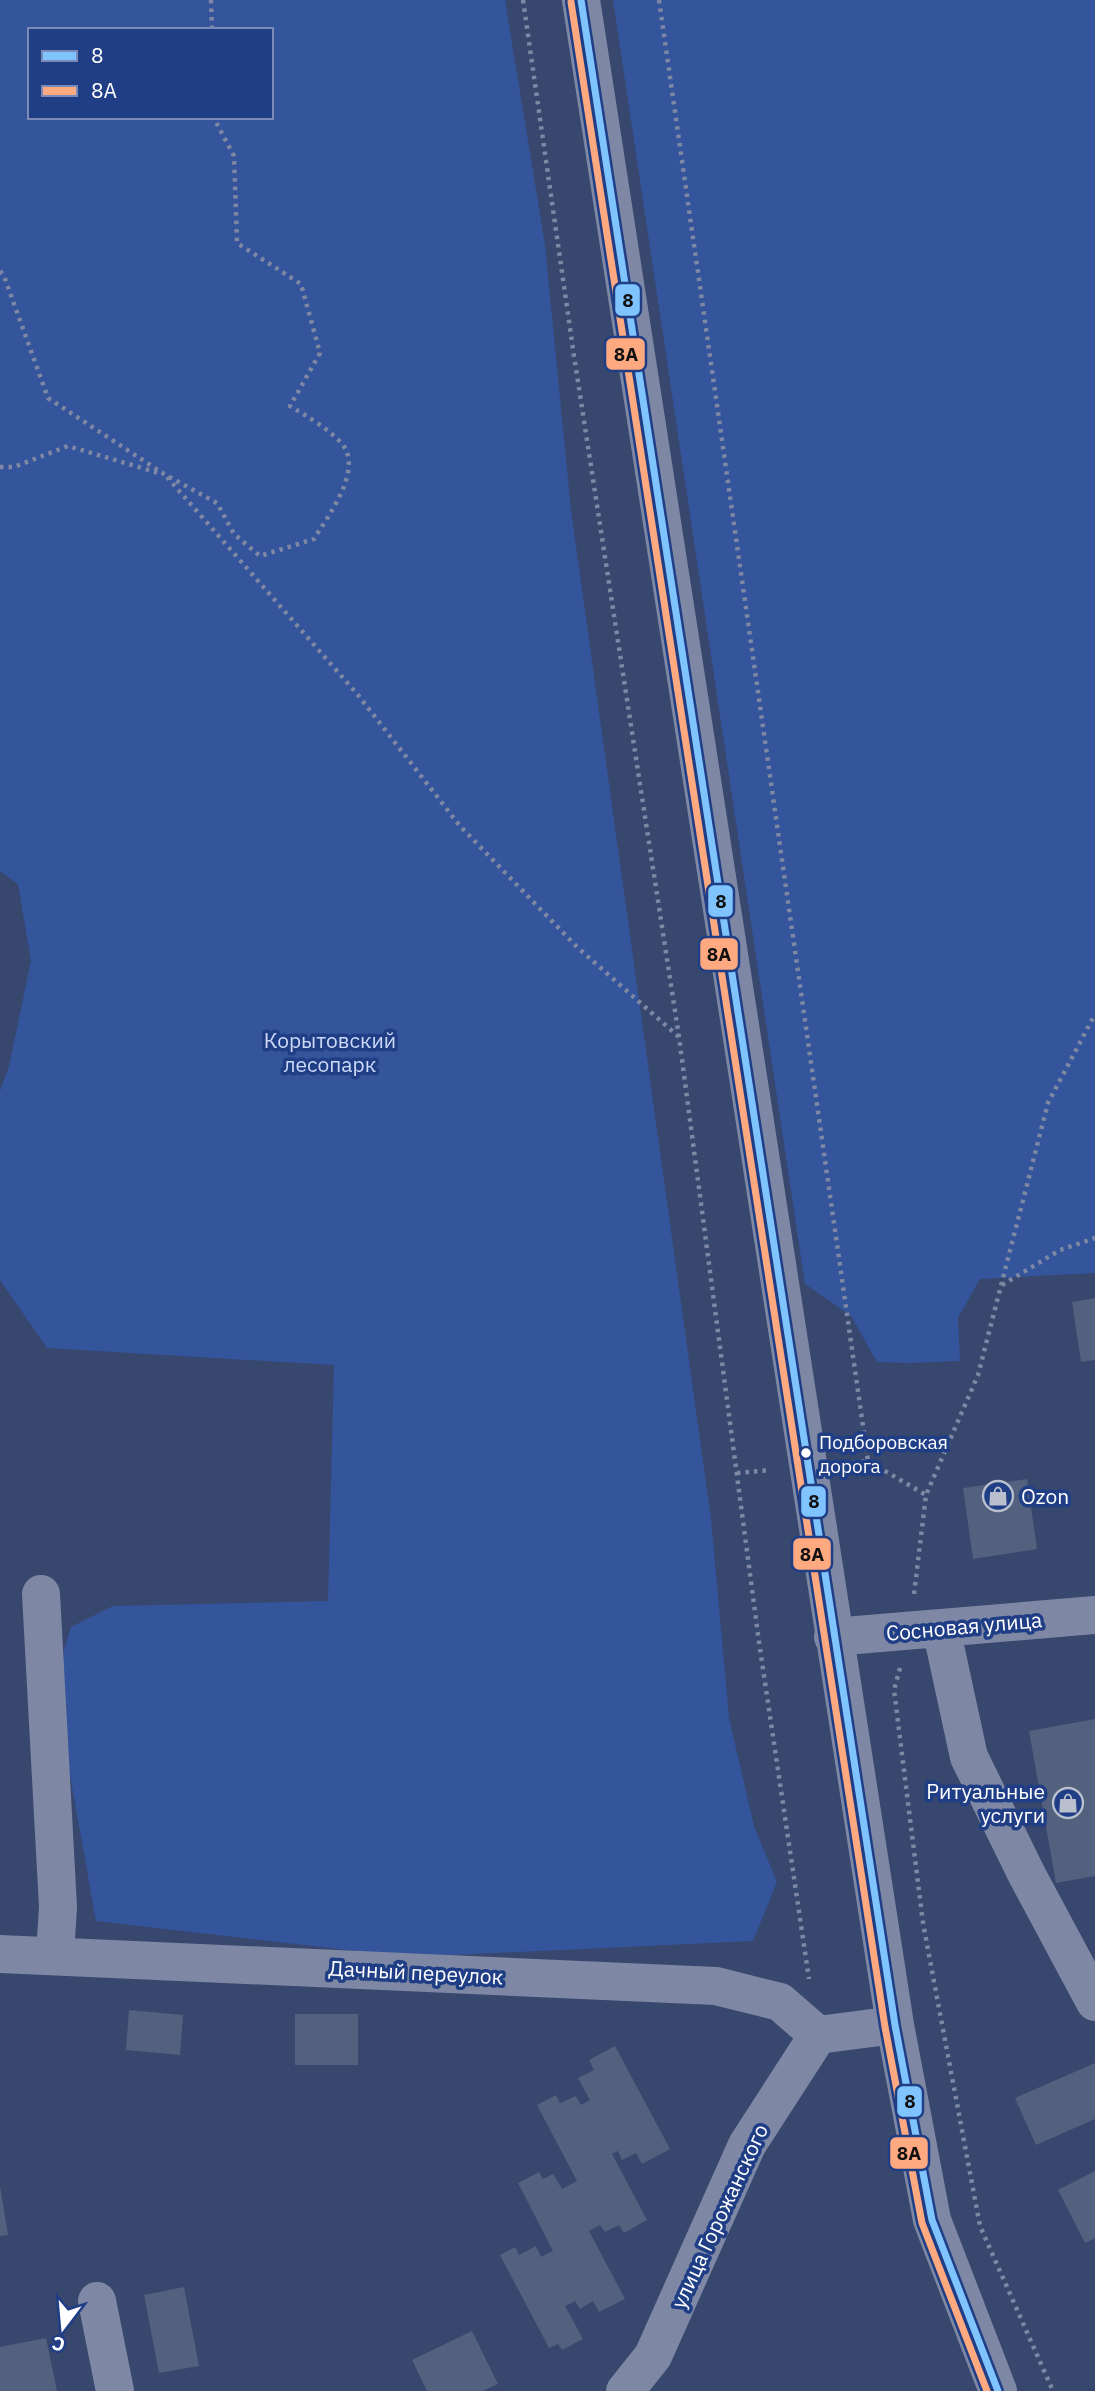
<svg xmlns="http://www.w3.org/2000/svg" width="1095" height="2391" font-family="'IBM Plex Sans',sans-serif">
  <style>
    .green { fill: #34549b; fill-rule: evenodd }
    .building { fill: #53607e }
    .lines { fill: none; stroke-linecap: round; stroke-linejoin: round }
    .path { stroke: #7e88a4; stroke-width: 4.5; stroke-dasharray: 3.5 5; stroke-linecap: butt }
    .minor { stroke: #7e88a4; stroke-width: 38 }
    .bus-1-casing { stroke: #203e85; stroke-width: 12 }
    .bus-2-casing { stroke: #203e85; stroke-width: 12 }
    .bus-1 { stroke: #80c4ff; stroke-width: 7 }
    .bus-2 { stroke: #ffa980; stroke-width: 7 }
    .bus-dot { fill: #fff; stroke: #203e85; stroke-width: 2.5 }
    .labels { text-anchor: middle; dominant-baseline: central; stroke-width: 7; stroke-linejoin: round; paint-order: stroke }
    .bus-label { font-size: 19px; fill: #fff; stroke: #203e85; text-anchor: start }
    .park-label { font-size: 21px; fill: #cddaf7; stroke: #203e85 }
    .poi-label { font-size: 21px; fill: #fff; stroke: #203e85; text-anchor: start }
    .street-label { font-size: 21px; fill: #fff; stroke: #203e85 }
    .line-badge { stroke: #203e85; stroke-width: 2.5 }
    .pale-badge-label { font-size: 19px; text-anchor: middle; font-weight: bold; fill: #111 }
  </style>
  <rect width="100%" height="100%" fill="#37476e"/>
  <path class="green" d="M 0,0 L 505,0 L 545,245 L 571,510 L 711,1519 L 729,1718 L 754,1826 L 777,1882 L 753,1941 L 409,1957 L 96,1921 L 54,1685 L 71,1627 L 113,1606 L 328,1601 L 334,1365 L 47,1348 L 0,1280 L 0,1091 L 9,1066 L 31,961 L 18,884 L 0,871 ZM 30,30 L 271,30 L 271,117 L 30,117 Z
    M 613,0 L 1095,0 L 1095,1273 L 980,1279 L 958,1318 L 960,1361 L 909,1363 L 877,1362 L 851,1316 L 805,1284 Z"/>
  <path class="building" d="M 1095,1298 L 1095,1360 L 1081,1362 L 1072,1302 Z
    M 1027,1479 L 1037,1549 L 973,1559 L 963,1488 Z
    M 1095,1719 L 1095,1876 L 1056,1883 L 1029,1731 Z
    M 129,2010 L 183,2015 L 180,2055 L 126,2050 Z
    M 295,2014 L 358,2014 L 358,2065 L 295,2065 Z
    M 615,2046 L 670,2149 L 642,2164 L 636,2153 L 622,2160 L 618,2151 L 612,2154 L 647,2220 L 624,2233 L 619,2225 L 605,2232 L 600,2225 L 589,2231 L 625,2299 L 599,2312 L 593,2301 L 580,2309 L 575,2301 L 565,2306 L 583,2339 L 562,2350 L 558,2344 L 549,2348 L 500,2255 L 515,2247 L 519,2255 L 536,2246 L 541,2257 L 553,2251 L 518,2183 L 539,2172 L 543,2179 L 553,2174 L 562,2189 L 577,2181 L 537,2105 L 556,2095 L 560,2103 L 576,2096 L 581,2105 L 590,2100 L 578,2078 L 594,2070 L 589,2060 Z
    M 1095,2063 L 1095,2119 L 1036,2145 L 1015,2098 Z
    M 1095,2171 L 1095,2238 L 1085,2243 L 1058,2190 Z
    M 0,2186 L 8,2235 L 0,2236 Z
    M 184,2287 L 199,2366 L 159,2373 L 144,2295 Z
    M 472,2331 L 498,2384 L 483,2391 L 427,2391 L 412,2360 Z
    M 46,2338 L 57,2391 L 0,2391 L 0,2347 Z"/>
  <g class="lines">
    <path class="path" d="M 211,0 L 212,30
      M 523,0 L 574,356 L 679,1037 L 759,1642 L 809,1979
      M 659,0 L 868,1461
      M 0,271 L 4,276 L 48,398 L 164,474 L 217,503 L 234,534 L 260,556 L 314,539 C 328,516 358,477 346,450 C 338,434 305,415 290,406 L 320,353 L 301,284 L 237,243 L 234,156 L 216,122 L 216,117
      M 0,467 L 14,467 L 68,446 L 159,473
      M 167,477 L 358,695 L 460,826 L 577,947 L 679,1037
      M 1002,1285 L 1060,1250 L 1095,1238
      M 845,1463 L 868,1461 L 926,1495
      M 737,1473 L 771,1470
      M 914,1594 L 926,1495 L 978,1375 L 1048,1103 L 1095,1014
      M 900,1668 L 894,1690 L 923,1923 L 980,2226 L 1053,2391"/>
    <path class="minor" d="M 581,0 L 895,2025 L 932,2220 L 998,2391
      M 41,1594 L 58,1907 L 55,1955
      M 941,1628 L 969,1757 L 1027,1875 L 1095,2002
      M 833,1637 L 1095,1615
      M 0,1954 L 716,1986 L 780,2002 L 818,2035
      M 97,2301 L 115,2391
      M 625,2391 L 653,2356 L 747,2145 L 818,2035 L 895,2025"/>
    <g class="bus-1-casing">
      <path id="bus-1" d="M 581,0 L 895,2025 L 932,2220 L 998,2391"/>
    </g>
    <g class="bus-2-casing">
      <path id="bus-2" d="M 571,2 L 885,2027 L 922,2223 L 987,2391"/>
    </g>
    <use href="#bus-1" class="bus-1"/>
    <use href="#bus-2" class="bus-2"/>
  </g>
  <defs>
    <g id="shop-ring" transform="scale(1.575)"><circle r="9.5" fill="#203e85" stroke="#b9bfcc" stroke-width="1.5"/><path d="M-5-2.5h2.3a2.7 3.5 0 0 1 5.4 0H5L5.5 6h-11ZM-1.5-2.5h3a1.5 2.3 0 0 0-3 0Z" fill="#b9bfcc"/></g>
  </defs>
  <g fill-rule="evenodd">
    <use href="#shop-ring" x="998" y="1496"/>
    <use href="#shop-ring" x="1068" y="1803"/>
  </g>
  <circle class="bus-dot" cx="806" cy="1453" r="6"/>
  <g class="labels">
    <g class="bus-label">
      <text x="819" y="1442">Подборовская<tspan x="819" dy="24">дорога</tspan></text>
    </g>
    <g class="park-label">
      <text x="330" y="1040">Корытовский<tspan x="330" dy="24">лесопарк</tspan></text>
    </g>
    <g class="poi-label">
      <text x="1021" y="1496">Ozon</text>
      <text x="1045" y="1791" text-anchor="end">Ритуальные<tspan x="1045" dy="24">услуги</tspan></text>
    </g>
    <g class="street-label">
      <text transform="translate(964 1626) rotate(-5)">Сосновая улица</text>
      <text transform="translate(416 1972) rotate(3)">Дачный переулок</text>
      <text transform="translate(719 2216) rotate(-65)">улица Горожанского</text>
    </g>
  </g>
  <g class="line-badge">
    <rect x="614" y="283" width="27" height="34" rx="7" fill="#80c4ff"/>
    <rect x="605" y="337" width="41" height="34" rx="7" fill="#ffa980"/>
    <rect x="707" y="884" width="27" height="34" rx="7" fill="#80c4ff"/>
    <rect x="699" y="937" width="40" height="34" rx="7" fill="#ffa980"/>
    <rect x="800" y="1485" width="27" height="33" rx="7" fill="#80c4ff"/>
    <rect x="792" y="1537" width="40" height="34" rx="7" fill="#ffa980"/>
    <rect x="896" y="2085" width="27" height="33" rx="7" fill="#80c4ff"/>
    <rect x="889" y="2136" width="40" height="34" rx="7" fill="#ffa980"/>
  </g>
  <g class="pale-badge-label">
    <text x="628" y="307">8</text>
    <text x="626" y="361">8А</text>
    <text x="721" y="908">8</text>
    <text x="719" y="961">8А</text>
    <text x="814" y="1508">8</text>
    <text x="812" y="1561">8А</text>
    <text x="910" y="2108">8</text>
    <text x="909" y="2160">8А</text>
  </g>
  <rect x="28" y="28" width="245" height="91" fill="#203e85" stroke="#798bb6" stroke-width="2"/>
  <rect x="42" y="51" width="35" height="10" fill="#80c4ff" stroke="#798bb6" stroke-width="2"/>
  <text x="91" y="63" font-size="21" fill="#ffffff">8</text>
  <rect x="42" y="86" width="35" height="10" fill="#ffa980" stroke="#798bb6" stroke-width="2"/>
  <text x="91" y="98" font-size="21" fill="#ffffff">8А</text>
  <g transform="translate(63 2328) rotate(196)" stroke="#203e85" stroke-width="5" paint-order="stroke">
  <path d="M0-5L12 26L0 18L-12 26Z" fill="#ffffff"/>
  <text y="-10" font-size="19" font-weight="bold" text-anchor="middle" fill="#ffffff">С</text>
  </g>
</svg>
